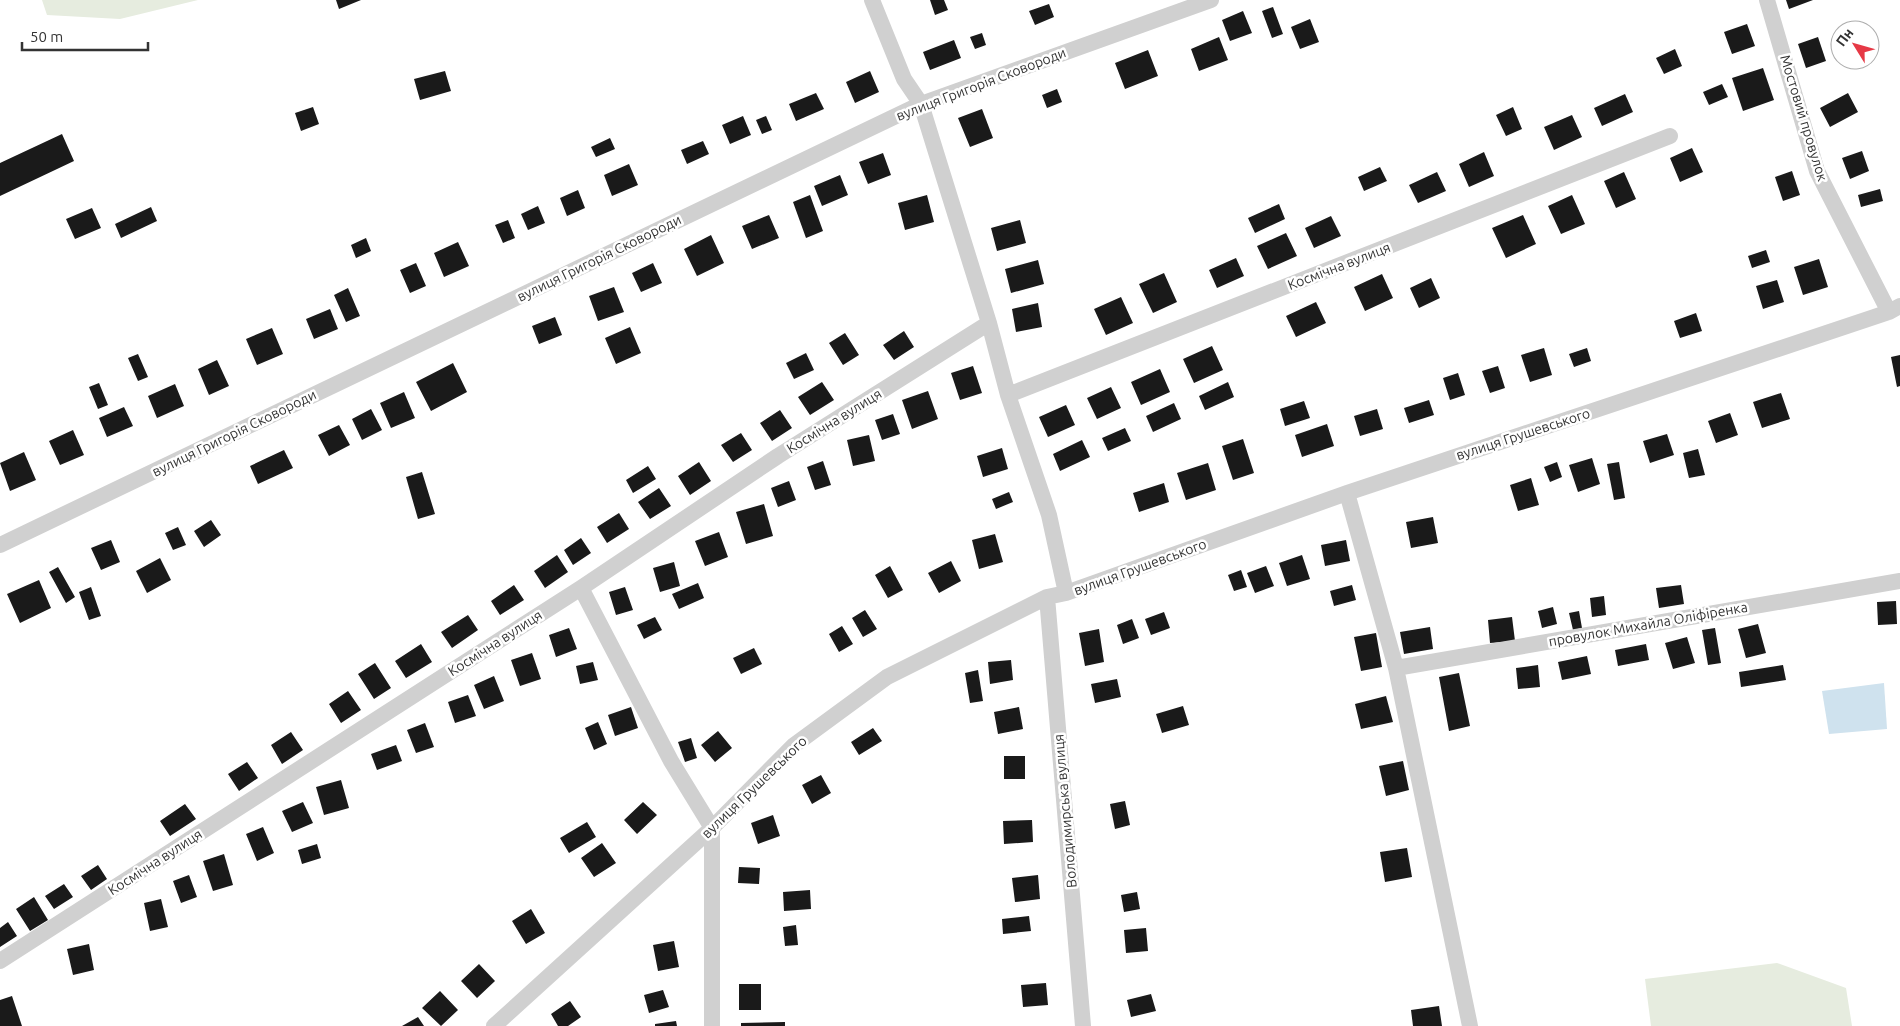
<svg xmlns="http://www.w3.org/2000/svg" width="1900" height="1026" font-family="Ubuntu,sans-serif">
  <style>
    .green { fill: #e6ecdf }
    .water { fill: #cfe2ee }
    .building { fill: #1a1a1a }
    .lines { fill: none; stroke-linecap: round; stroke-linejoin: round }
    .street { stroke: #d0d0d0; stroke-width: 16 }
    .labels { text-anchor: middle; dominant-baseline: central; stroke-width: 5; stroke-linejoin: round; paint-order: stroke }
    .street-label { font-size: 14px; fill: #333; stroke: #fff }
  </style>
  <rect width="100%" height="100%" fill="#fff"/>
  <path class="green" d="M 42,0 L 198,0 L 120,19 L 47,15 Z
    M 1777,963 L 1846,988 L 1852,1026 L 1651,1026 L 1645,979 Z"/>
  <path class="water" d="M 1884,683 L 1887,729 L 1829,734 L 1822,691 Z"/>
  <path class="building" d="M 336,0 L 361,0 L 339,9 Z
    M 930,0 L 944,0 L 948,10 L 935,15 Z
    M 1786,0 L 1813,0 L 1789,9 Z
    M 1049,4 L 1054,17 L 1035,25 L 1029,11 Z
    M 1273,7 L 1283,34 L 1272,38 L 1262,11 Z
    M 1243,11 L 1252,33 L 1230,41 L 1222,20 Z
    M 1310,19 L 1319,42 L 1300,49 L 1291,27 Z
    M 1747,24 L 1755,46 L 1732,54 L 1724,32 Z
    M 982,33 L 986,45 L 975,49 L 970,37 Z
    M 1219,37 L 1228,60 L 1199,71 L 1191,49 Z
    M 1818,37 L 1826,61 L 1806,68 L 1798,44 Z
    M 954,40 L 961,58 L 930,70 L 923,52 Z
    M 1675,49 L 1682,66 L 1664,74 L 1656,58 Z
    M 1148,50 L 1158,76 L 1125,89 L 1115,63 Z
    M 1763,68 L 1774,100 L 1743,111 L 1732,78 Z
    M 445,71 L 451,91 L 420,100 L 414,79 Z
    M 870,71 L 879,92 L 855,103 L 846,82 Z
    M 1722,84 L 1728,97 L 1709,105 L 1703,92 Z
    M 1057,89 L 1062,102 L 1047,108 L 1042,95 Z
    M 816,93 L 824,109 L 796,121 L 789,104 Z
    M 1848,93 L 1858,112 L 1830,127 L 1820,108 Z
    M 1625,94 L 1633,112 L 1602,126 L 1594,108 Z
    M 313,107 L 319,124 L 301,131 L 295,113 Z
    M 1513,107 L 1522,129 L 1506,136 L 1496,115 Z
    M 982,109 L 993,138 L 970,147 L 958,118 Z
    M 1572,115 L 1582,137 L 1554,150 L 1544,127 Z
    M 743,116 L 751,135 L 730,144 L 722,125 Z
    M 766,116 L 772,130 L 762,134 L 756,120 Z
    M 62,134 L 74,161 L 0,196 L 0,163 Z
    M 610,138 L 615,149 L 596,157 L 591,147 Z
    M 703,141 L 709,154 L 687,164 L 681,150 Z
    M 1692,148 L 1703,172 L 1680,182 L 1670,158 Z
    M 1862,151 L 1869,171 L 1850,179 L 1842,158 Z
    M 1484,152 L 1494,176 L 1469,187 L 1459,164 Z
    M 883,153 L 891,175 L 868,184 L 859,162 Z
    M 629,164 L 638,185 L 612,196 L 604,175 Z
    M 1380,167 L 1387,181 L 1364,191 L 1358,177 Z
    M 1792,171 L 1800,195 L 1783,201 L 1775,177 Z
    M 1437,172 L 1446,191 L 1418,203 L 1409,185 Z
    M 1624,172 L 1636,199 L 1616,208 L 1604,181 Z
    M 840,175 L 848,195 L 822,206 L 814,186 Z
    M 1880,189 L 1883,201 L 1861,207 L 1858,195 Z
    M 578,190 L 585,208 L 567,216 L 560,198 Z
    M 810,195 L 823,231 L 806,238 L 793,202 Z
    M 927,195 L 934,222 L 905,230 L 898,203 Z
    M 1572,195 L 1585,224 L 1561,234 L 1548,206 Z
    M 1279,204 L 1285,219 L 1255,233 L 1248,218 Z
    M 538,206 L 545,223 L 528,230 L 521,214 Z
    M 151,207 L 157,221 L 121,238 L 115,224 Z
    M 92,208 L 101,228 L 75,239 L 66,219 Z
    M 769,215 L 779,238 L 752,249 L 742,226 Z
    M 1523,215 L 1536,244 L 1506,258 L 1492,228 Z
    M 1331,216 L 1341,236 L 1314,248 L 1305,228 Z
    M 508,220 L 515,238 L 503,243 L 495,225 Z
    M 1020,220 L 1026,243 L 997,251 L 991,228 Z
    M 1286,233 L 1297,256 L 1268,269 L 1257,246 Z
    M 711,235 L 724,263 L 697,276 L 684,249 Z
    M 366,238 L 371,251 L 356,258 L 351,245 Z
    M 458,242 L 469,266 L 444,277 L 434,253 Z
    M 1766,250 L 1770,262 L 1752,268 L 1748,256 Z
    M 1236,258 L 1244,276 L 1217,288 L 1209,270 Z
    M 1819,259 L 1828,287 L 1803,295 L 1794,267 Z
    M 1038,260 L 1044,284 L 1011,293 L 1005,269 Z
    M 416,263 L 426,286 L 410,293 L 400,270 Z
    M 653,263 L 662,283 L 641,292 L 632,273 Z
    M 1164,273 L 1177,302 L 1153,313 L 1139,284 Z
    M 1382,274 L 1393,298 L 1365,311 L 1354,287 Z
    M 1431,278 L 1440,298 L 1419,308 L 1410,288 Z
    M 1777,280 L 1784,302 L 1763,309 L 1756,286 Z
    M 614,287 L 624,312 L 598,321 L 589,296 Z
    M 348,288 L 360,316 L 346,322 L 334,295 Z
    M 1121,297 L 1133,323 L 1106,335 L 1094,309 Z
    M 1316,302 L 1326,323 L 1296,337 L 1286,316 Z
    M 1038,303 L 1042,327 L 1016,332 L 1012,309 Z
    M 330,309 L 338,329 L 314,339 L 306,319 Z
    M 1696,313 L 1702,331 L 1680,338 L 1674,321 Z
    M 555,317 L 562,335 L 539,344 L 532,326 Z
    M 630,327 L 641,353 L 616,364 L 605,338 Z
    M 272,328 L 283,354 L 257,365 L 246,339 Z
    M 904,331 L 914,347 L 894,360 L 883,345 Z
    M 845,333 L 859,355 L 843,365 L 829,343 Z
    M 1212,346 L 1223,370 L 1194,383 L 1183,359 Z
    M 1544,348 L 1552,375 L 1530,382 L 1521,355 Z
    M 1587,348 L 1591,361 L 1574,367 L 1569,354 Z
    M 806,353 L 814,370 L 794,379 L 786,363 Z
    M 138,354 L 148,377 L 138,381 L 128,358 Z
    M 1900,355 L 1900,386 L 1897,387 L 1891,357 Z
    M 217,360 L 229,386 L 209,395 L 198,369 Z
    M 453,363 L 467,392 L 431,411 L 416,382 Z
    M 973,366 L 982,393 L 960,400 L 951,373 Z
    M 1498,366 L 1505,388 L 1490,393 L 1482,371 Z
    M 1160,369 L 1170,392 L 1141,405 L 1131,382 Z
    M 1458,373 L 1465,395 L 1450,400 L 1443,378 Z
    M 822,382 L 834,400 L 810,415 L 798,397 Z
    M 1228,382 L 1234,397 L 1205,410 L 1199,396 Z
    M 99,383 L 108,405 L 98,409 L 89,387 Z
    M 175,384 L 184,406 L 157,418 L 148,396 Z
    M 1111,387 L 1121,408 L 1097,419 L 1087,398 Z
    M 928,391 L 938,419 L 912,429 L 902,400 Z
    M 404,392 L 415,418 L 391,428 L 380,403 Z
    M 1781,393 L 1790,419 L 1762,428 L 1753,402 Z
    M 1429,400 L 1434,415 L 1409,423 L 1404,408 Z
    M 1304,401 L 1310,418 L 1285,426 L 1280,409 Z
    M 1174,403 L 1181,419 L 1153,432 L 1146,416 Z
    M 1066,405 L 1075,425 L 1048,437 L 1039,417 Z
    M 124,407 L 133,426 L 107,437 L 99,418 Z
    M 371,409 L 382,430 L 362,440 L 352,419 Z
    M 1377,409 L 1383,429 L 1360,436 L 1354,416 Z
    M 780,410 L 792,428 L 772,441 L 760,423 Z
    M 1730,413 L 1738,435 L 1716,443 L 1708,421 Z
    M 893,414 L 900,434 L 882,440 L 875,420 Z
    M 1327,424 L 1334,446 L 1302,457 L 1295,435 Z
    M 339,425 L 350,445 L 329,456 L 318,435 Z
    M 1125,428 L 1131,441 L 1108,451 L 1102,438 Z
    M 73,430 L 84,455 L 60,465 L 49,441 Z
    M 741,433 L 752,450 L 733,462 L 721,445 Z
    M 1667,434 L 1674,455 L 1650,463 L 1643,441 Z
    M 869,435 L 875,461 L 853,466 L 847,440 Z
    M 1243,439 L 1254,473 L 1233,480 L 1222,446 Z
    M 1082,440 L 1090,457 L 1060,471 L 1053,454 Z
    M 1002,448 L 1008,469 L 983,477 L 977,456 Z
    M 1698,449 L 1705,475 L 1689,478 L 1683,453 Z
    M 284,450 L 293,468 L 258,484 L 250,466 Z
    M 24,452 L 36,480 L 10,491 L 0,463 Z
    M 1592,458 L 1600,484 L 1578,492 L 1569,465 Z
    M 823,461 L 831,485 L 815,490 L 807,467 Z
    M 699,462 L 711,481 L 690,495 L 678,476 Z
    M 1557,462 L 1562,477 L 1550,482 L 1544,467 Z
    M 1619,462 L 1625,498 L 1614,500 L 1607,464 Z
    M 1208,463 L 1216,490 L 1186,500 L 1177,473 Z
    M 648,466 L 656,479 L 633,493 L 626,480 Z
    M 422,472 L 435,514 L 418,519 L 406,477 Z
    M 1531,478 L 1539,505 L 1518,511 L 1510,485 Z
    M 789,481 L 796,500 L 778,507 L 771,488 Z
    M 1164,483 L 1169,502 L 1139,512 L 1133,493 Z
    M 659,488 L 671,506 L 650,519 L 638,502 Z
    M 1009,492 L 1013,502 L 996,509 L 992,499 Z
    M 764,504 L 773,536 L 746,544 L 736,512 Z
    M 619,513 L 629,529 L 607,543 L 597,527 Z
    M 1433,517 L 1438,543 L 1411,548 L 1406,522 Z
    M 211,520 L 221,535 L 204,547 L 194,531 Z
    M 178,527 L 186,545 L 173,550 L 165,533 Z
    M 719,532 L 728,557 L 705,566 L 695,541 Z
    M 995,534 L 1003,562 L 979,569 L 972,540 Z
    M 581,538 L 591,553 L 573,565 L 564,550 Z
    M 111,540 L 120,562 L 101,570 L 91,548 Z
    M 1346,540 L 1350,561 L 1325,566 L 1321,545 Z
    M 557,555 L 568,572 L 545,588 L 534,571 Z
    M 1302,555 L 1310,579 L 1287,586 L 1279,563 Z
    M 160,558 L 171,580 L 147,593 L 136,571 Z
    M 951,561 L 961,581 L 939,593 L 928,573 Z
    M 674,562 L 680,586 L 660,592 L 653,568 Z
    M 890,566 L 903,590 L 888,598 L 875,575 Z
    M 1266,566 L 1274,586 L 1255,593 L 1247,573 Z
    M 58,567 L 75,597 L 66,603 L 49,572 Z
    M 1241,570 L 1247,587 L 1234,591 L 1228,575 Z
    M 39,580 L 51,608 L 20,623 L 7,594 Z
    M 698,583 L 704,598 L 679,609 L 672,594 Z
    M 514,585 L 524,600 L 500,615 L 491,601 Z
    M 1352,585 L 1356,600 L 1334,606 L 1330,591 Z
    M 1681,585 L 1684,604 L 1659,608 L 1656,588 Z
    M 91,587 L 101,616 L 89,620 L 79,592 Z
    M 625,587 L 633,610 L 616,615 L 609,592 Z
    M 1604,596 L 1606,615 L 1592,617 L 1590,598 Z
    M 1896,601 L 1897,624 L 1878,625 L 1877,602 Z
    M 1553,607 L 1557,624 L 1542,628 L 1538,611 Z
    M 865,610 L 877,629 L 863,637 L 852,618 Z
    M 1579,611 L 1582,628 L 1573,630 L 1569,613 Z
    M 1164,612 L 1170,628 L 1151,635 L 1145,619 Z
    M 468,615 L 478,630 L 452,648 L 441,632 Z
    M 655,617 L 662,630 L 644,639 L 637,625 Z
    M 1512,617 L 1515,641 L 1490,643 L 1488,620 Z
    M 1132,619 L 1139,638 L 1123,644 L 1117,625 Z
    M 1758,624 L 1766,653 L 1746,658 L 1738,629 Z
    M 842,626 L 853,644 L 839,652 L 829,634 Z
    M 1430,627 L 1433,649 L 1404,654 L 1400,632 Z
    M 569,628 L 577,649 L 556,657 L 549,635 Z
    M 1715,628 L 1721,663 L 1708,665 L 1702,630 Z
    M 1099,629 L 1104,662 L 1085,666 L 1079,633 Z
    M 1376,633 L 1382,667 L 1361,671 L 1354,637 Z
    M 1687,637 L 1695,663 L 1673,669 L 1665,643 Z
    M 421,644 L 432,662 L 406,678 L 395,661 Z
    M 1646,644 L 1649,660 L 1618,666 L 1615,650 Z
    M 754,648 L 762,664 L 741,674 L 733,658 Z
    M 532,653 L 541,679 L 520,686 L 511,660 Z
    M 1587,656 L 1591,674 L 1562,680 L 1558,662 Z
    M 1011,660 L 1013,680 L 990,684 L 988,662 Z
    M 593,662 L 598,680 L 580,684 L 576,666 Z
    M 375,663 L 391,688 L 374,699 L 358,674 Z
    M 1538,665 L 1540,687 L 1518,689 L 1516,668 Z
    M 1783,665 L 1786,680 L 1741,687 L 1739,672 Z
    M 978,670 L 983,701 L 970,703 L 965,673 Z
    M 1459,673 L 1470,726 L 1449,731 L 1439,677 Z
    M 494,676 L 504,701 L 484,709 L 474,685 Z
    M 1117,679 L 1121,697 L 1095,703 L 1091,684 Z
    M 348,691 L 361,710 L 341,723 L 329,704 Z
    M 468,695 L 476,716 L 455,723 L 448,702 Z
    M 1386,696 L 1393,722 L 1361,729 L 1355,704 Z
    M 1183,706 L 1189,725 L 1162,733 L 1156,714 Z
    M 631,707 L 638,728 L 615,736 L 608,715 Z
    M 1019,707 L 1023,729 L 998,734 L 994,712 Z
    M 598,722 L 607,744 L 594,750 L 585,728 Z
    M 425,723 L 434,747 L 416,753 L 407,730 Z
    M 873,728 L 882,741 L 859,755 L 851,742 Z
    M 718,731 L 732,748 L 715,762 L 701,745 Z
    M 291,732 L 303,750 L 282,764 L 271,745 Z
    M 691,738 L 697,758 L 685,762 L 678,742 Z
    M 396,745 L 402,761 L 377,770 L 371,754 Z
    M 1004,756 L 1025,756 L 1025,779 L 1004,779 Z
    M 1403,761 L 1409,790 L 1386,796 L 1379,766 Z
    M 247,762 L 258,778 L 239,791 L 228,774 Z
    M 821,775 L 831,793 L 812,804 L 802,785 Z
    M 341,780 L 349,808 L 324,815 L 316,787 Z
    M 1125,801 L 1130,825 L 1115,829 L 1110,804 Z
    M 303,802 L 313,823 L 292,832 L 282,811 Z
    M 643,802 L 657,815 L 637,834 L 624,820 Z
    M 185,804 L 196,819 L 170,836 L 160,821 Z
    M 773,815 L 780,836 L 758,844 L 751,823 Z
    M 1032,820 L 1033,842 L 1004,844 L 1003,821 Z
    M 587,822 L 596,837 L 569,853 L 560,838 Z
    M 263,827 L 274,853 L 257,861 L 246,834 Z
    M 602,843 L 616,863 L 594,877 L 581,858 Z
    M 317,844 L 321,858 L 302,864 L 298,850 Z
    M 1407,848 L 1412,877 L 1385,882 L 1380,852 Z
    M 224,854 L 233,885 L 213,891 L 203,861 Z
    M 98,865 L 107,879 L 91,890 L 81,876 Z
    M 739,867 L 760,868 L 759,884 L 738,883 Z
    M 189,875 L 197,897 L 181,903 L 173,881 Z
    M 1038,875 L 1040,899 L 1015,902 L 1012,878 Z
    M 64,884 L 73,897 L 54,909 L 45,896 Z
    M 810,890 L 811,909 L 784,911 L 783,892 Z
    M 1137,892 L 1140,909 L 1124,912 L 1121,895 Z
    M 34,897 L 48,920 L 30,931 L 16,909 Z
    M 161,899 L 168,927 L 150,931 L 144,903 Z
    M 531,909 L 545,933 L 526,944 L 512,921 Z
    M 1029,916 L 1031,931 L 1003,934 L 1002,919 Z
    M 8,922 L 17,936 L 0,947 L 0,928 Z
    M 796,925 L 798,945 L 785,946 L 783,927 Z
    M 1146,928 L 1148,951 L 1126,953 L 1124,930 Z
    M 674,941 L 679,967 L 658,971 L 653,945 Z
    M 89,944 L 94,970 L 73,975 L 67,949 Z
    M 479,964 L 495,981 L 477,998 L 461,981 Z
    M 1046,983 L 1048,1005 L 1023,1007 L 1021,985 Z
    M 739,984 L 761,984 L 761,1010 L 739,1010 Z
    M 663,990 L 669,1007 L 649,1013 L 644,995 Z
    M 440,991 L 458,1010 L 441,1026 L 422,1008 Z
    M 1151,994 L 1156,1011 L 1131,1017 L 1127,1000 Z
    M 12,996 L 22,1026 L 0,1026 L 0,1000 Z
    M 570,1001 L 581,1017 L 568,1026 L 558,1026 L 551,1014 Z
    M 1439,1006 L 1442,1026 L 1413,1026 L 1411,1010 Z
    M 418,1017 L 424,1026 L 402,1026 Z
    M 676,1021 L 677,1026 L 655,1026 L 655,1024 Z
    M 785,1022 L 785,1026 L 741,1026 L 741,1023 Z"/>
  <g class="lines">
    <path class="street" d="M 872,0 L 904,79 L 921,104 L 989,323 L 1008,395 L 1049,515 L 1066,593
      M 1767,0 L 1817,171 L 1889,312
      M 1008,395 L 1670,136
      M 1347,493 L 1396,668 L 1470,1026
      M 0,545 L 921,104 L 1211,0
      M 581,588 L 671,761 L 712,828 L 712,1026
      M 1047,597 L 1083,1026
      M 1396,668 L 1900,581
      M 0,961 L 581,588 L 778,456 L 989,323
      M 494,1026 L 712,828 L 793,746 L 887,677 L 1047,597 L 1066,593 L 1347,493 L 1889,312 L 1900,306"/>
  </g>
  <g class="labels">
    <g class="street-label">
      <text transform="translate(981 84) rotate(-21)">вулиця Григорія Сковороди</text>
      <text transform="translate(1804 118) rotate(73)">Мостовий провулок</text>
      <text transform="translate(599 258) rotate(-26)">вулиця Григорія Сковороди</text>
      <text transform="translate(1339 266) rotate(-21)">Космічна вулиця</text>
      <text transform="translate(834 421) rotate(-32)">Космічна вулиця</text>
      <text transform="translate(234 433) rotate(-26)">вулиця Григорія Сковороди</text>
      <text transform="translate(1523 434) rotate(-18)">вулиця Грушевського</text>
      <text transform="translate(1140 567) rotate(-20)">вулиця Грушевського</text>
      <text transform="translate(1648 624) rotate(-10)">провулок Михайла Оліфіренка</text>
      <text transform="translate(495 643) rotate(-33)">Космічна вулиця</text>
      <text transform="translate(754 787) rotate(-44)">вулиця Грушевського</text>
      <text transform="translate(1065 811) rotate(-95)">Володимирська вулиця</text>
      <text transform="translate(155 862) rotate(-33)">Космічна вулиця</text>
    </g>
  </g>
  <g transform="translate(1855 45) rotate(307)"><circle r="24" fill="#ffffff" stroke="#adadad"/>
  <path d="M0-4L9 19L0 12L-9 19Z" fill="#e63946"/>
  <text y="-8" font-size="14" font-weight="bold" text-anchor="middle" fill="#333333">Пн</text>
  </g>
  <path d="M22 42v8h126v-8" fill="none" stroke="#333333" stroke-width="2.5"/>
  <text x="30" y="42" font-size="15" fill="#333333" stroke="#ffffff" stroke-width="4" paint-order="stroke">50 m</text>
</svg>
